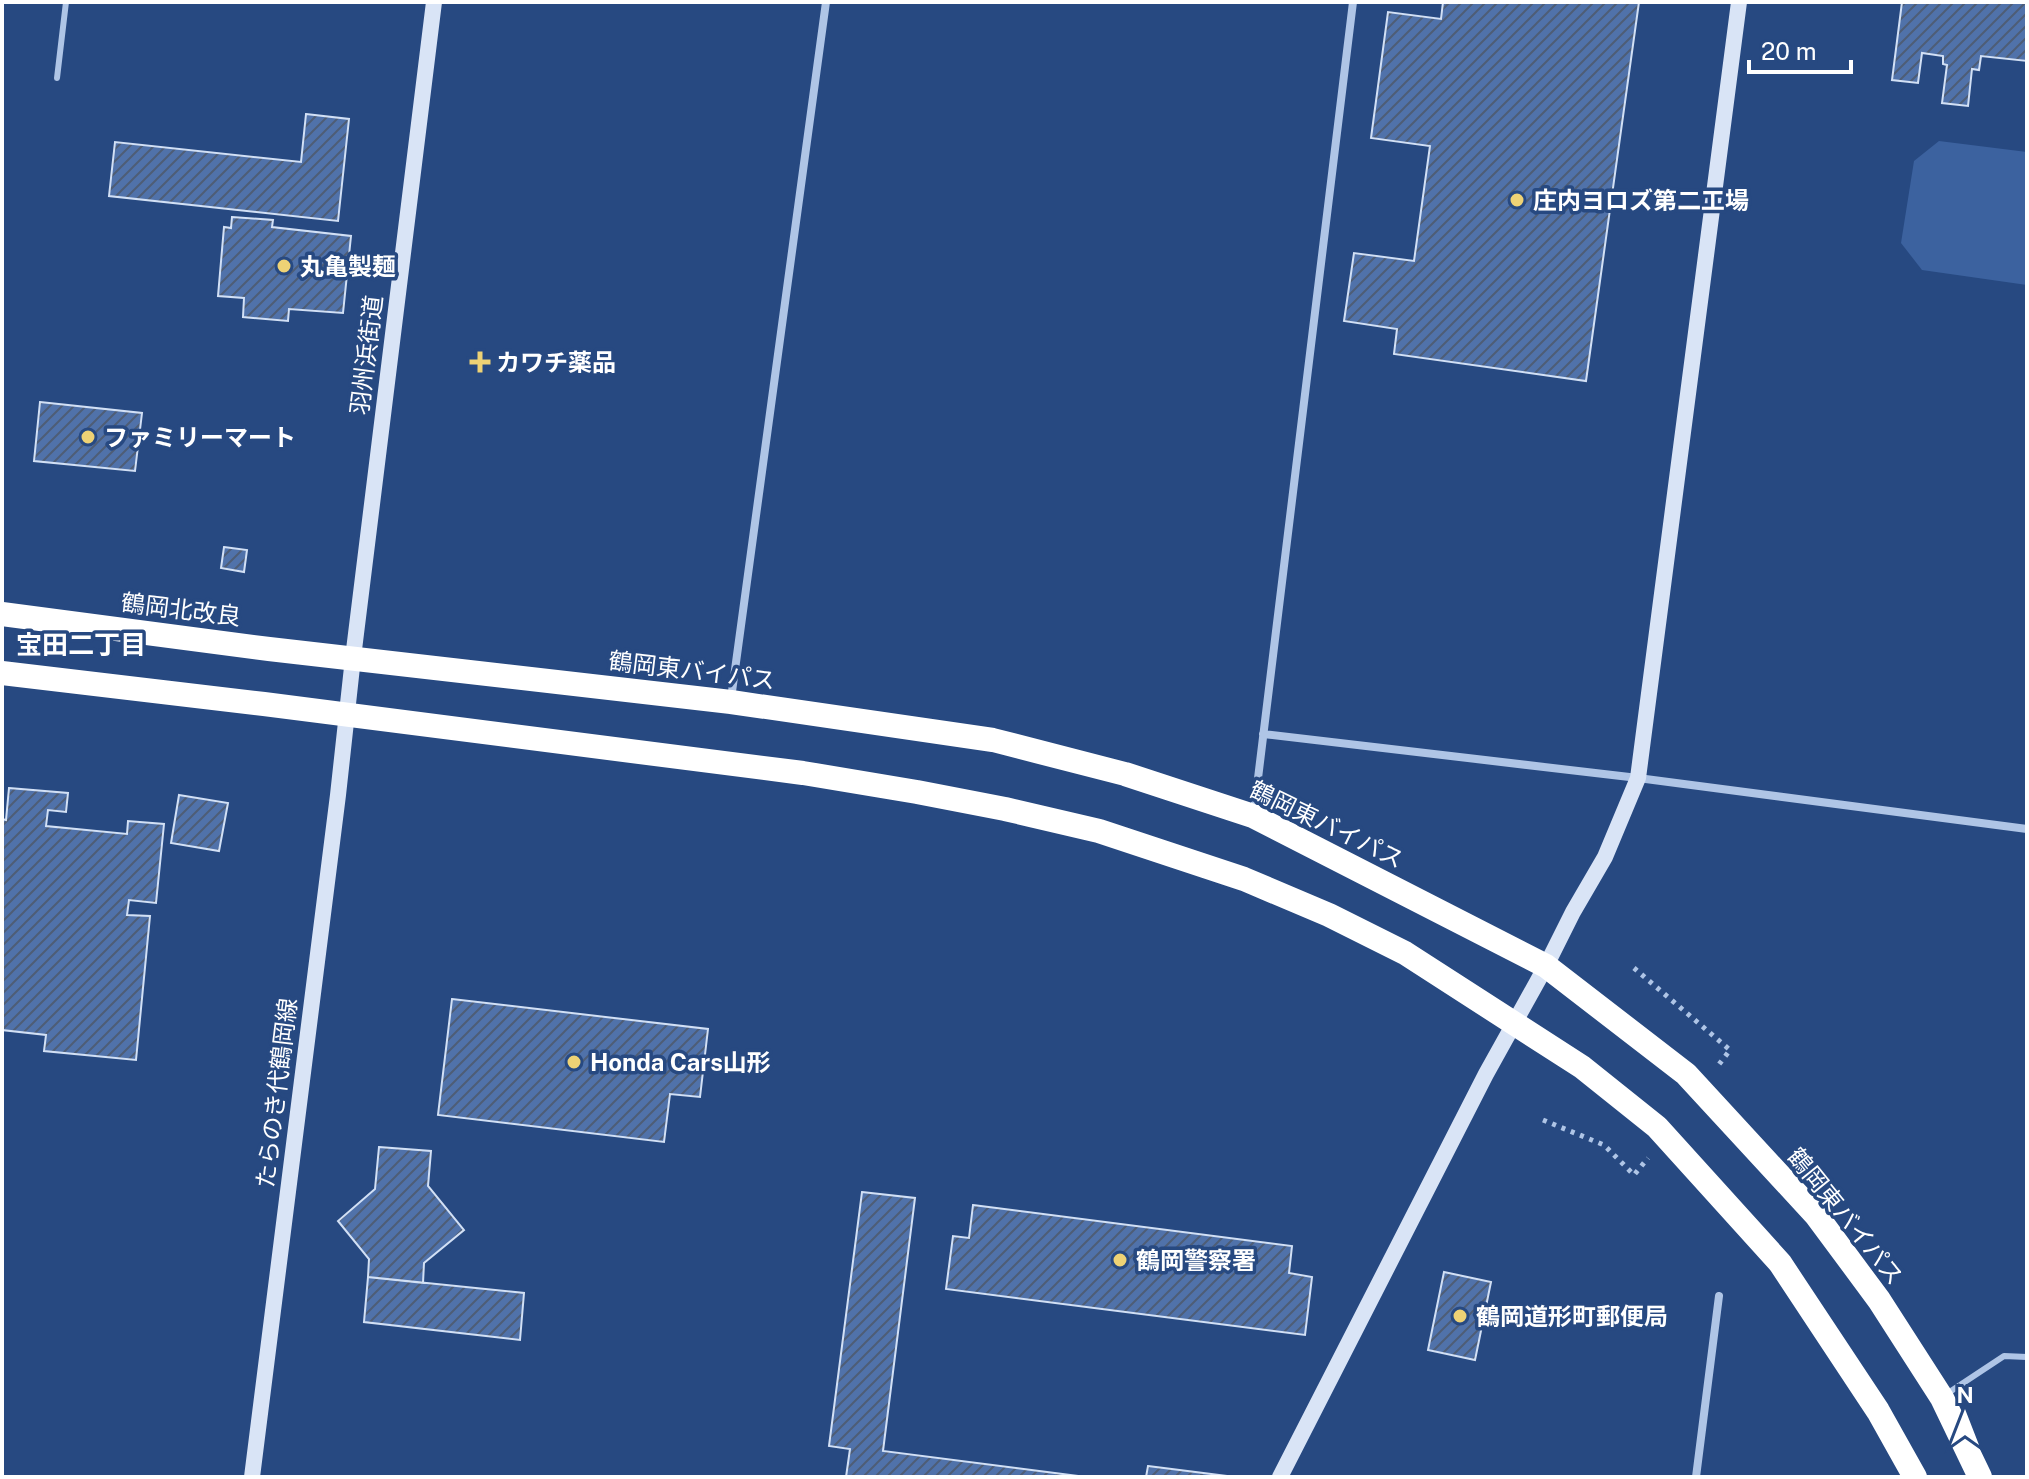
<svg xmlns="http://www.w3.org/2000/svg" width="2029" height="1479" font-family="'Public Sans','Noto Sans JP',sans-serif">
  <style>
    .grass { fill: #3c629f }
    .building { fill: url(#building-hatch); stroke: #d2e0f5; stroke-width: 2 }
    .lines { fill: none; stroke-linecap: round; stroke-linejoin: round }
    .path { stroke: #afc5e6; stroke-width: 5; stroke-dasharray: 4 6; stroke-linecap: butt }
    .lane { stroke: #afc5e6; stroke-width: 6 }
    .street { stroke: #afc5e6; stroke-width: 8 }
    .secondary { stroke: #d9e4f6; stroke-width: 16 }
    .highway { stroke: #fff; stroke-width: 24 }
    .poi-dot { fill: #eed275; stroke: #274981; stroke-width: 3 }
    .labels { text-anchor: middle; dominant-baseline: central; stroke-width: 7; stroke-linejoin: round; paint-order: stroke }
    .poi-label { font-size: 24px; font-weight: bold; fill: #fff; stroke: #274981; text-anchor: start }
    .street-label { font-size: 24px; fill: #fff; stroke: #274981 }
    .neighbourhood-label { font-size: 26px; font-weight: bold; fill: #fff; stroke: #274981 }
  </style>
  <defs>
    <pattern id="building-hatch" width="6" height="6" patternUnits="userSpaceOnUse" patternTransform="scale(2)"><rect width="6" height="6" fill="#5072aa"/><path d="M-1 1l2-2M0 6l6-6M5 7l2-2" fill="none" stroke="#4e5d76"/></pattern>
  </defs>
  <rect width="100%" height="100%" fill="#274981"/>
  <path class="grass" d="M 1939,141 L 2027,152 L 2027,285 L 1922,270 L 1901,243 L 1914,161 Z"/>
  <path class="building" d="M 1443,2 L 1639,2 L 1586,381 L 1394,354 L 1397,329 L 1344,321 L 1354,253 L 1414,261 L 1430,146 L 1371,138 L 1388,12 L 1441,19 Z
    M 1902,2 L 2027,2 L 2027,61 L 1981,56 L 1979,70 L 1972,69 L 1968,106 L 1942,103 L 1947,65 L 1943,64 L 1943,56 L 1922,53 L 1918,83 L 1892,80 Z
    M 306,114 L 349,119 L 338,221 L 109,196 L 115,142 L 301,162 Z
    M 232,217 L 273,220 L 272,227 L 351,236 L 343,313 L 289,309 L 288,321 L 243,317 L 244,298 L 218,296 L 224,227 L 231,228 Z
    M 40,402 L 142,413 L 135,471 L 34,461 Z
    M 224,547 L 247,550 L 244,572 L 221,568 Z
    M 9,788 L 68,793 L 66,812 L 48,810 L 46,826 L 127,834 L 128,821 L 164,824 L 156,903 L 129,900 L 127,915 L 150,916 L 136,1060 L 44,1051 L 46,1035 L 2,1030 L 2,819 L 6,820 Z
    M 179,795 L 228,803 L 219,851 L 171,843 Z
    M 452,999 L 708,1029 L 700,1097 L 670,1094 L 664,1142 L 438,1115 Z
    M 379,1147 L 431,1151 L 428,1186 L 464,1230 L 424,1263 L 423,1283 L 368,1277 L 369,1259 L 338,1221 L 375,1189 Z
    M 862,1192 L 915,1198 L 883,1451 L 1086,1477 L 846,1477 L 850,1449 L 829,1446 Z
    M 973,1205 L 1292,1246 L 1289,1273 L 1312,1277 L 1305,1335 L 946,1289 L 953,1236 L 969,1238 Z
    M 1444,1272 L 1491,1282 L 1475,1360 L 1428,1350 Z
    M 368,1277 L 524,1293 L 520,1340 L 364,1322 Z
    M 1148,1466 L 1235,1477 L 1146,1477 Z"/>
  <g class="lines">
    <path class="path" d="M 1634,968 L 1730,1050 L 1717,1067
      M 1543,1120 L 1604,1145 L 1634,1175 L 1648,1158"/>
    <path class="lane" d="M 57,78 L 66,2
      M 1945,1395 L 2004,1356 L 2027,1357"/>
    <path class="street" d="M 731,699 L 826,2
      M 1263,734 L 1638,778 L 2027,829
      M 1254,811 L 1353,2
      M 1696,1477 L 1719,1296"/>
    <path class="secondary" d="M 252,1477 L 338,795 L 353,658 L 434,2
      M 1280,1477 L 1486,1074 L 1546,966 L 1573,912 L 1605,857 L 1638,778 L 1739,2"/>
    <path class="highway" d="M 2,614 L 269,649 L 731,702 L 993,740 L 1125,774 L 1253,816 L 1546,966 L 1686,1074 L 1816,1215 L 1879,1300 L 1942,1398 L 1980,1477
      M 2,673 L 264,704 L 803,773 L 917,792 L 1005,809 L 1099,831 L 1244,879 L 1329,915 L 1405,953 L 1582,1067 L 1657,1127 L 1780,1263 L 1878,1411 L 1915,1477"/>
  </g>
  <g class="poi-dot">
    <circle cx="1517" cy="200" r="8"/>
    <circle cx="284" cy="266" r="8"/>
    <path d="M476 350h8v8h8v8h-8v8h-8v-8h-8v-8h8z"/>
    <circle cx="88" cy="437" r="8"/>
    <circle cx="574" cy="1062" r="8"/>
    <circle cx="1120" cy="1260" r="8"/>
    <circle cx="1460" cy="1316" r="8"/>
  </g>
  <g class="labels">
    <g class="poi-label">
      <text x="1533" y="200">庄内ヨロズ第二工場</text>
      <text x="300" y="266">丸亀製麺</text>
      <text x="496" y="362">カワチ薬品</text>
      <text x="104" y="437">ファミリーマート</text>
      <text x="590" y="1062">Honda Cars山形</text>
      <text x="1136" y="1260">鶴岡警察署</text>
      <text x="1476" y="1316">鶴岡道形町郵便局</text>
    </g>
    <g class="street-label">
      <text transform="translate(366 355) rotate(-83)">羽州浜街道</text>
      <text transform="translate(181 609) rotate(7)">鶴岡北改良</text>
      <text transform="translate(692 670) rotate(7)">鶴岡東バイパス</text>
      <text transform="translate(1327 824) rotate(26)">鶴岡東バイパス</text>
      <text transform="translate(276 1093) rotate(-83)">たらのき代鶴岡線</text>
      <text transform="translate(1846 1216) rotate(51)">鶴岡東バイパス</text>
    </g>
    <g class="neighbourhood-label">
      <text x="81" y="644">宝田二丁目</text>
    </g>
  </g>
  <rect width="2029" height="1479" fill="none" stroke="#ffffff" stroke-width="8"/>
  <g transform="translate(1965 1415)" stroke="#274981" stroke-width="6" paint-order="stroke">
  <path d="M0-6L14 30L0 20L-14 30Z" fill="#ffffff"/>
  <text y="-12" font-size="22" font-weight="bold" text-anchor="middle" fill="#ffffff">N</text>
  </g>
  <path d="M1749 60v12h102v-12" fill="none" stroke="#ffffff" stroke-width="4"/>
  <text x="1761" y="60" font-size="24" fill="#ffffff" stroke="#274981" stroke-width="6" paint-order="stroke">20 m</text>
</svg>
